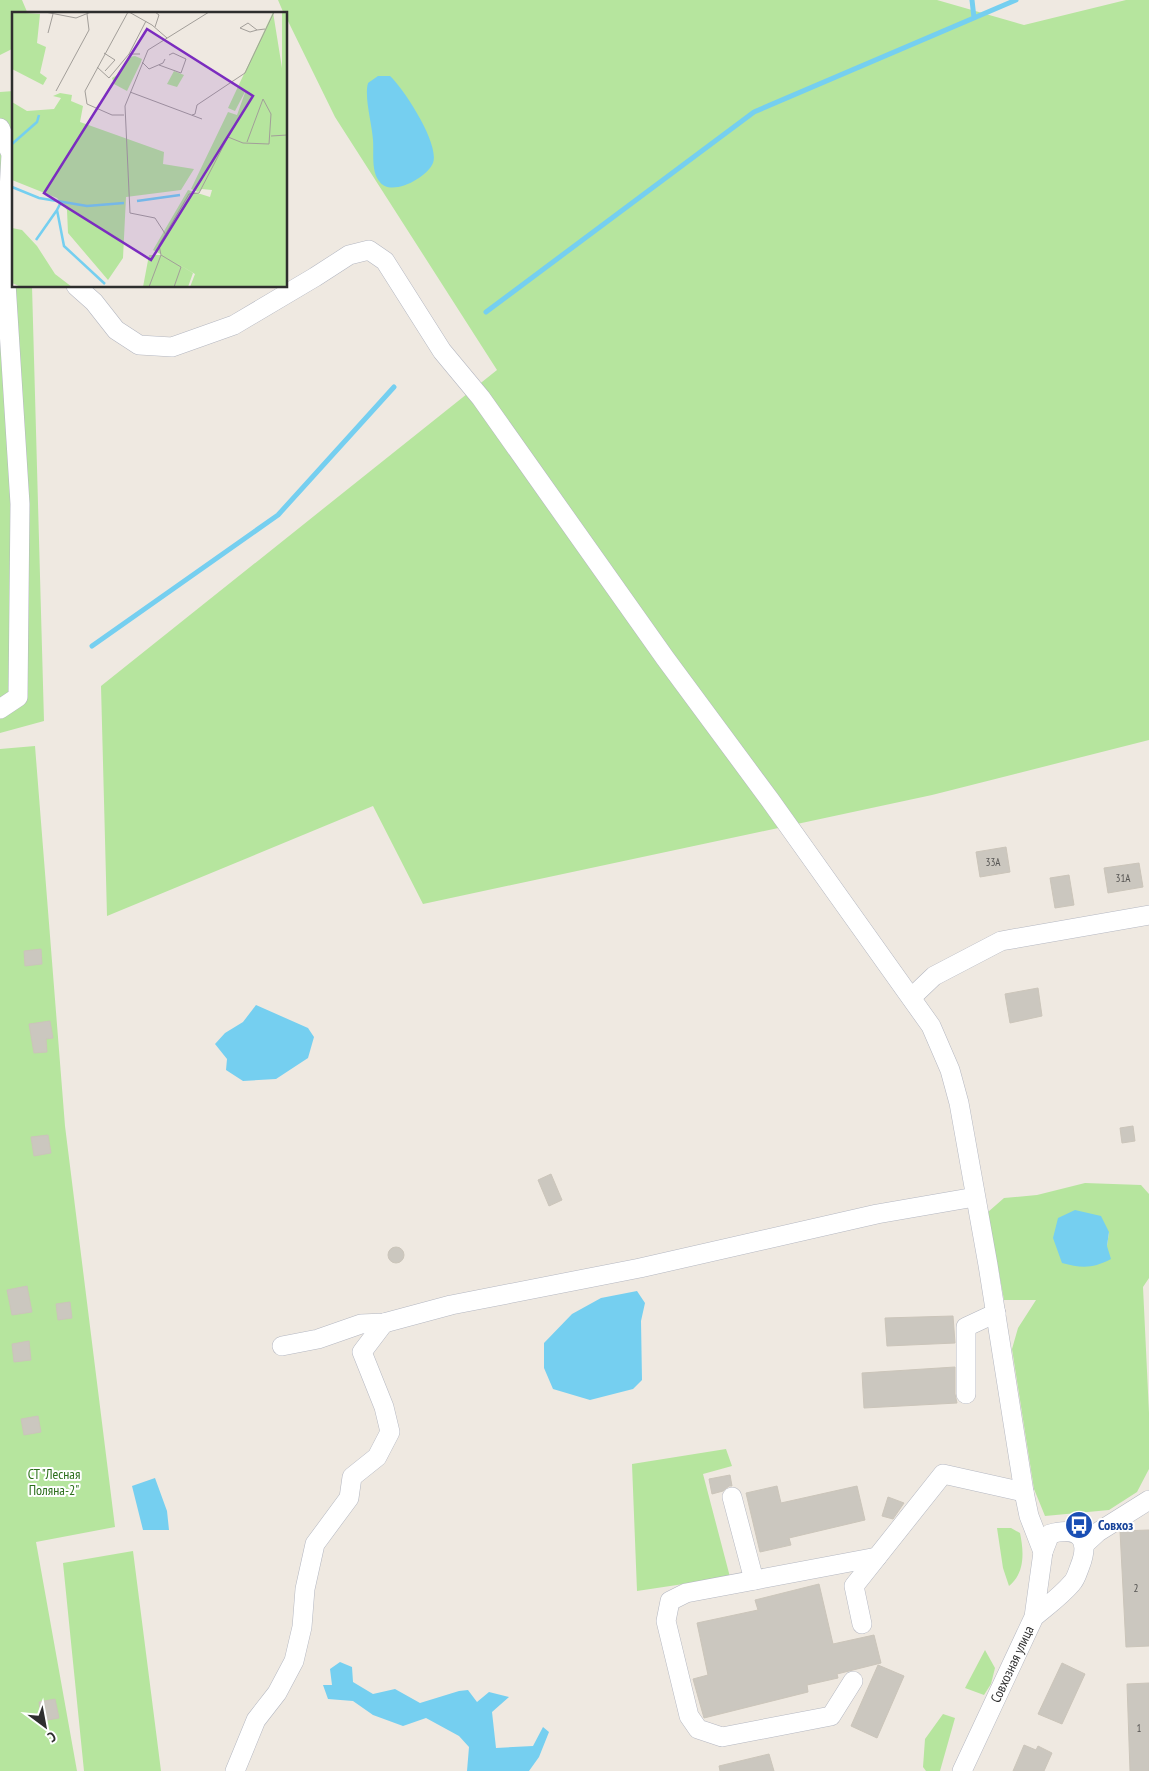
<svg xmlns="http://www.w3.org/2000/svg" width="1149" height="1771" font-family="'PT Sans Narrow',sans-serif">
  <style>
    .green { fill: #b6e59e; fill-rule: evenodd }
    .water { fill: #75cff0 }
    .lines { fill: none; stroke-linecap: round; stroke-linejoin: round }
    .stream { stroke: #75cff0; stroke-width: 5 }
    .building { fill: #cbc7bf; stroke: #cbc5ba }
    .minor-casing { stroke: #b4b7c1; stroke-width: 20 }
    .minor { stroke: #fff; stroke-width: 19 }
    .labels { text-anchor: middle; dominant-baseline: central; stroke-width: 4; stroke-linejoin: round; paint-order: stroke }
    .number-label { font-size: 11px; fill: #555452 }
    .park-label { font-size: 14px; fill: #2c6e1b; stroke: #fff }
    .transit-label { font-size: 14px; font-weight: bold; fill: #164399; stroke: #fff; text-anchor: start }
    .street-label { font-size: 14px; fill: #2e2e2e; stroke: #fff }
    .inset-river { fill: none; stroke: #75cff0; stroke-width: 2.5 }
    .inset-road { fill: none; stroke: #a29e99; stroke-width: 1 }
    .view { fill: #7b2cbf; fill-opacity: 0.15; stroke: #7b2cbf; stroke-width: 2.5 }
    .inset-edge { fill: none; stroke: #2e2e2e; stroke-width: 2.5 }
  </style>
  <rect width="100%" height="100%" fill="#efe9e1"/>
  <path class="green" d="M 0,0 L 22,0 L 28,14 L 14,14 L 14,48 L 0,55 Z
    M 278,0 L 937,0 L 1024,25 L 1126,0 L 1149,0 L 1149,740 L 932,795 L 423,904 L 373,806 L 107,916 L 101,686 L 497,370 L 335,117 L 286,17 L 286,14 L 284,14 Z
    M 14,91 L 14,286 L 32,286 L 44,721 L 0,733 L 0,92 Z
    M 35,746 L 65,1126 L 115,1527 L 36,1542 L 77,1771 L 0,1771 L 0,749 Z
    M 1085,1183 L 1141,1185 L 1149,1194 L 1149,1278 L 1143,1287 L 1149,1413 L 1149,1469 L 1137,1492 L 1109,1510 L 1045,1516 L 1034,1489 L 1012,1349 L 1018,1328 L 1036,1300 L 1004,1300 L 988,1212 L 1004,1198 L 1037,1195 ZM 1109,1232 L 1107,1246 L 1053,1238 Z
    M 726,1449 L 732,1466 L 703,1474 L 730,1577 L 637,1591 L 632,1464 Z
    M 997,1528 L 1011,1528 L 1020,1533 C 1024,1552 1025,1573 1009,1586 L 1003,1568 Z
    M 133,1551 L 161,1771 L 84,1771 L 63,1563 Z
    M 985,1650 L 995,1668 L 991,1684 L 984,1695 L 965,1688 Z
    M 943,1714 L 955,1718 L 940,1771 L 926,1771 L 923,1767 L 925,1739 Z"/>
  <path class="water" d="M 378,76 L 390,76 C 404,89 440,144 433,163 C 427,178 390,198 379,181 C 371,171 374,152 373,140 C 372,124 364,97 368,83 Z
    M 256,1005 L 308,1028 L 314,1037 L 308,1058 L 276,1079 L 243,1081 L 226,1070 L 227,1059 L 215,1044 L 225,1033 L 243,1022 Z
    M 1075,1210 L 1101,1216 L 1109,1232 L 1107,1246 L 1111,1259 C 1092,1269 1081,1268 1062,1263 L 1053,1238 L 1058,1218 Z
    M 637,1291 L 645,1303 L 641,1321 L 642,1380 L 633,1389 L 590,1400 L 553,1389 L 544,1368 L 544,1343 L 572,1314 L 601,1298 Z
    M 155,1478 L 167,1511 L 169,1530 L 143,1530 L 132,1486 Z
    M 340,1662 L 352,1667 L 353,1682 L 373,1694 L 395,1689 L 420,1703 L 459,1691 L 468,1690 L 477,1702 L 489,1692 L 509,1697 L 492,1712 L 496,1748 L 533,1746 L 543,1727 L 549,1732 L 539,1757 L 529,1771 L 467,1771 L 469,1747 L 459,1736 L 426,1718 L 403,1726 L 373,1715 L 353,1701 L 328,1699 L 323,1685 L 332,1685 L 330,1669 Z"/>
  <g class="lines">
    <path class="stream" d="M 972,0 L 974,18
      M 486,312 L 754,112 L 1016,0
      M 92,646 L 278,515 L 394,387"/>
  </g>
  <path class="building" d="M 1006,847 L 1010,872 L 980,877 L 976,852 Z
    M 1139,863 L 1143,887 L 1108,893 L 1104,868 Z
    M 1069,875 L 1074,905 L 1055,908 L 1050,878 Z
    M 41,949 L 42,964 L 25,966 L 24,951 Z
    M 1038,988 L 1042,1016 L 1010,1023 L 1005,994 Z
    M 50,1021 L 53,1038 L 46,1039 L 47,1052 L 34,1053 L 29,1024 Z
    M 1133,1126 L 1135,1141 L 1122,1143 L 1120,1128 Z
    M 48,1135 L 51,1153 L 34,1156 L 31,1137 Z
    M 551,1174 L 562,1200 L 549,1206 L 538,1180 Z
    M388 1255a8 8 0 1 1 16 0a8 8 0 1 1-16 0Z
    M 27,1286 L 32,1312 L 12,1315 L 7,1290 Z
    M 70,1302 L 72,1318 L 58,1320 L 56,1304 Z
    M 953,1316 L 955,1343 L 887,1346 L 885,1318 Z
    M 29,1341 L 31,1360 L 14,1362 L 12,1344 Z
    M 955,1367 L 955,1394 L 957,1403 L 864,1408 L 862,1373 Z
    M 38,1416 L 41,1432 L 24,1435 L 21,1419 Z
    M 730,1475 L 732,1486 L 729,1486 L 723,1491 L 712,1494 L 709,1479 Z
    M 777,1486 L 781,1503 L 857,1486 L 865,1520 L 789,1538 L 791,1545 L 760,1552 L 746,1493 Z
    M 888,1497 L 904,1503 L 893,1519 L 882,1516 Z
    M 1149,1530 L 1149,1646 L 1126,1647 L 1120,1531 Z
    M 819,1584 L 833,1644 L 874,1635 L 881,1663 L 837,1674 L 838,1678 L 807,1685 L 808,1692 L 704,1718 L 693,1679 L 708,1675 L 697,1623 L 758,1610 L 755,1600 Z
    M 1062,1663 L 1085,1674 L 1062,1724 L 1038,1714 Z
    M 878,1665 L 904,1676 L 877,1738 L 851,1726 Z
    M 1149,1683 L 1149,1771 L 1130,1771 L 1127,1684 Z
    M 55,1699 L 59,1718 L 42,1721 L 39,1702 Z
    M 1024,1745 L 1036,1750 L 1038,1746 L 1052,1753 L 1044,1771 L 1013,1771 Z
    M 769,1754 L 774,1771 L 720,1771 L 719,1766 Z"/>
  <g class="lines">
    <g class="minor-casing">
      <g id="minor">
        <path d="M 0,128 L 11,154 L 5,267 L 20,504 L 18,697 L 0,709"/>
        <path d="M 76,286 L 94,302 L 116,330 L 139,345 L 172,347 L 234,325 L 315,277 L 349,255 L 369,250 L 385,261 L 442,351 L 481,398 L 665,658 L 770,800 L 931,1026 L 950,1070 L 959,1103 L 988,1265 L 1024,1492 L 1029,1516 L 1043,1552"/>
        <path d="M 912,997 L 934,976 L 1001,941 L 1149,915"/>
        <path d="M 282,1346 L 318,1339 L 361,1324 L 384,1323 L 451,1305 L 640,1268 L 877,1214 L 975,1197"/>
        <path d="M 966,1394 L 966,1327 L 996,1313"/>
        <path d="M 732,1497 L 754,1580"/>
        <path d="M 1085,1544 L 1098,1532 L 1149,1500"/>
        <path d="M 862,1624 L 854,1586 L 943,1474 L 1024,1492"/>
        <path d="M 853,1681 L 831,1716 L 722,1737 L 698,1729 L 689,1716 L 666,1621 L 670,1601 L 686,1593 L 877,1557"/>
        <path d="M 235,1771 L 256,1720 L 277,1693 L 294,1661 L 302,1627 L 305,1589 L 315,1544 L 349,1498 L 352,1477 L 377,1457 L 390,1432 L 384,1407 L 362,1352 L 384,1323"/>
        <path id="s1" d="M 962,1771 L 1034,1617 L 1043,1552 L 1050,1534 C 1078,1526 1091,1538 1080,1566 C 1078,1571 1076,1579 1072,1583 C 1061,1596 1047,1606 1034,1617"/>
      </g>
    </g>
    <use href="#minor" class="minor"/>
  </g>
  <defs>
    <g id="bus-disc" transform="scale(1.4375)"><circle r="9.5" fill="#1a4fb4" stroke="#fff"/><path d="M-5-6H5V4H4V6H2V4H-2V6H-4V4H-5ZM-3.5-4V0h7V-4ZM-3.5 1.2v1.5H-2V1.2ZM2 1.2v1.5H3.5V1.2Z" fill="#fff"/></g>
  </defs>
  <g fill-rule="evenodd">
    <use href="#bus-disc" x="1079" y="1525"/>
  </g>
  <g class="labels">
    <g class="number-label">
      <text x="993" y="862">33А</text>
      <text x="1123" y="878">31А</text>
      <text x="1136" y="1588">2</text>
      <text x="1139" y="1728">1</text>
    </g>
    <g class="park-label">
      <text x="54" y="1474">СТ "Лесная<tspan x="54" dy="16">Поляна-2"</tspan></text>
    </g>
    <g class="transit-label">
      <text x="1098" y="1525">Совхоз</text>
    </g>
    <g class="street-label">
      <text stroke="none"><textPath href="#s1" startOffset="118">Совхозная улица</textPath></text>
    </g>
  </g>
  <g transform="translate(12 12)">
    <rect width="275" height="275" fill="#efe9e1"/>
    <path d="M 0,0 L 28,2 L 25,31 L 34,35 L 28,61 L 35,66 L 31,73 L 0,57 ZM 261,0 L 270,56 L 270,0 L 275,0 L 275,275 L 178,275 L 183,262 L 161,249 L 181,261 L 176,275 L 131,275 L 137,243 L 150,243 L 141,238 L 176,178 L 198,185 L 200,178 L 190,177 L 186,180 L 179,177 L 216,100 L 225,103 L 234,78 L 223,99 L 216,96 ZM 123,44 L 130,47 L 129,50 L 115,79 L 102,72 L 100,66 L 107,62 L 117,45 ZM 162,59 L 172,63 L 165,75 L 155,72 ZM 48,81 L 60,83 L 59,89 L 71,94 L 68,110 L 152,140 L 151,152 L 182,157 L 169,178 L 114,185 L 111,246 L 96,268 L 56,221 L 55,198 L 45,186 L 0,168 L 0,90 L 15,99 L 42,97 L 49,86 L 41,84 ZM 0,216 L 10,218 L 25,234 L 43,262 L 60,275 L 9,275 L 0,271 Z" fill="#b6e59e"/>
    <path class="inset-river" d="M 0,132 L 25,110 L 27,103M 0,175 L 27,186 L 75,194 L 112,191M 125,189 L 168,183M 49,190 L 45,198 L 52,234 L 93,272M 24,228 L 45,198"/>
    <path class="inset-road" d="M 33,0 L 64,6 L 79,0M 117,0 L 140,13 L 155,26M 143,0 L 147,3 L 143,15M 245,18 L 238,20 L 228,16 L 236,11 L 245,18 L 253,17M 36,21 L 41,2M 92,41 L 103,48 L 93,59M 117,42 L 134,9M 130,50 L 137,57 L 151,51 L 153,47M 147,53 L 169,61 L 174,47 L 161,41 L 157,43M 85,55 L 97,66 L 117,42 L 128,42M 44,79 L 77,18 L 75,2M 118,80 L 190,107M 112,103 L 100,103 L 75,92 L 73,79 L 116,0M 180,103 L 183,102 L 185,93 L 233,61 L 262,0M 259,124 L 275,123M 154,223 L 143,206 L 118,201 L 113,94 L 136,38 L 197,0M 149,243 L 169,255 L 162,275M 137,275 L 149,243 L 147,233 L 177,182 L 187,181 L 216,125 L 231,131 L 257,132 L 259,102 L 251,87 L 235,130"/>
    <path class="view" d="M 135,17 L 241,84 L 139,248 L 32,181 Z"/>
    <rect width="275" height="275" class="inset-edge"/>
  </g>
  <g transform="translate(45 1726) rotate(148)" stroke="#ffffff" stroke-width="4" paint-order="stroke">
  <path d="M0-4L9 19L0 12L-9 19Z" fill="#2e2e2e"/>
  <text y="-8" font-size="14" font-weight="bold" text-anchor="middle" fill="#2e2e2e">С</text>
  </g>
</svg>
